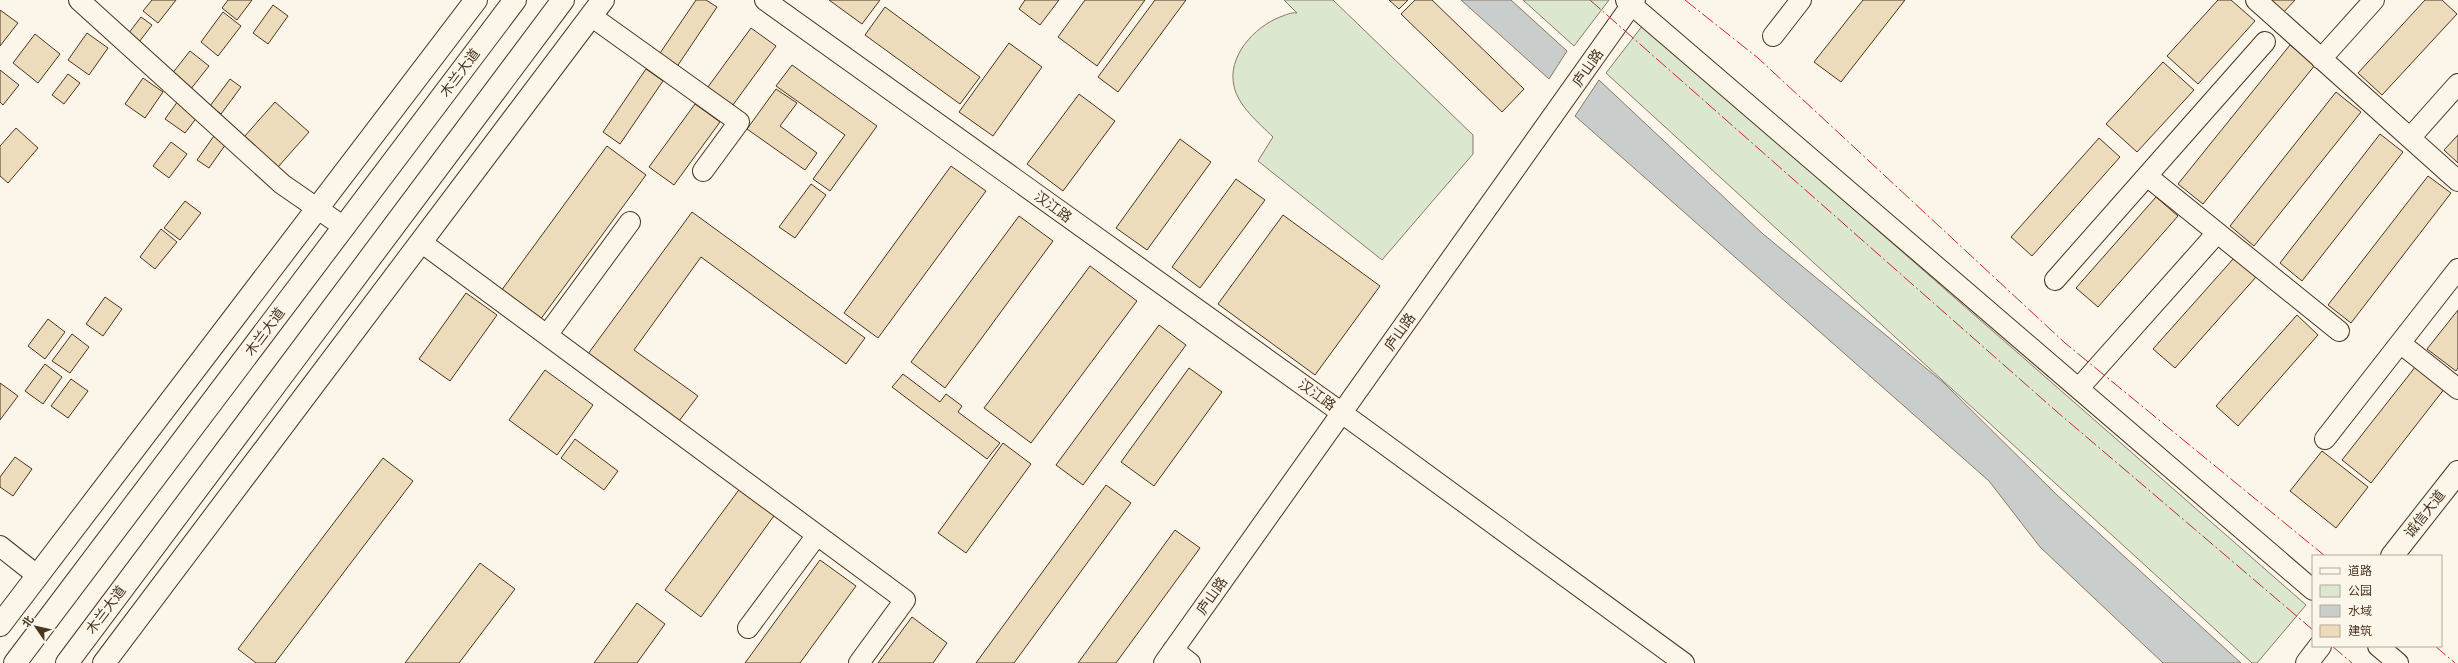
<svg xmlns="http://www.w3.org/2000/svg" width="2458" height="663" font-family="Rubik,'Noto Sans SC',sans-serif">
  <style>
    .green { fill: #dce7d0; stroke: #887966 }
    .water { fill: #c9cecd; stroke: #887966 }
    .building { fill: #ecdcbc; stroke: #4a3520 }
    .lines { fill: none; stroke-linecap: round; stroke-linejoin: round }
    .minor-casing { stroke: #4a3520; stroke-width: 22 }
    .major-casing { stroke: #4a3520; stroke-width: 24 }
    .minor { stroke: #fbf6e9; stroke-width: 20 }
    .major { stroke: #fbf6e9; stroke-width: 22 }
    .power { stroke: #c62828; stroke-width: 1; stroke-dasharray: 14 3 2 3; stroke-linecap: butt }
    .labels { text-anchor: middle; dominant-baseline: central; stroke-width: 3; stroke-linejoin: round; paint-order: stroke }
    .street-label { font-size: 14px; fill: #4a3520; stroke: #fbf6e9 }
  </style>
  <rect width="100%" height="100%" fill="#fbf6e9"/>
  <path class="green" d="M 1284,0 L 1333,0 L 1473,135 L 1473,154 L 1382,260 L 1258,161 L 1273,137 C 1259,123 1238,106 1234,86 C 1227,57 1254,27 1280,17 C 1286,15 1291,12 1297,13 Z
    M 1523,0 L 1609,0 L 1574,46 Z
    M 1643,25 L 2306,605 L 2257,663 L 2252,663 L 1606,73 Z"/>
  <path class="water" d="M 1461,0 L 1511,0 L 1567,51 L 1549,79 Z
    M 1599,80 L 1763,234 L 1944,383 L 2057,495 L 2241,663 L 2163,663 L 2040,547 L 1989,481 L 1575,116 Z"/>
  <path class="building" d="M 152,0 L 176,0 L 158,23 L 143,11 Z
    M 228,0 L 252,0 L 237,20 L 222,8 Z
    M 696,0 L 706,0 L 717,7 L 674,71 L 656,59 Z
    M 829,0 L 880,0 L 862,24 Z
    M 1025,0 L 1059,0 L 1040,25 L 1019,9 Z
    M 1085,0 L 1145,0 L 1097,66 L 1058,37 Z
    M 1155,0 L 1186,0 L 1118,92 L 1098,77 Z
    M 1389,0 L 1408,0 L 1399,9 Z
    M 1415,0 L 1432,0 L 1524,89 L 1502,112 L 1401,14 Z
    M 1863,0 L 1905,0 L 1841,82 L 1814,62 Z
    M 2218,0 L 2231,0 L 2255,21 L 2198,84 L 2167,56 Z
    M 2269,0 L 2295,0 L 2283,13 Z
    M 2425,0 L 2442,0 L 2457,14 L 2382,95 L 2358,73 Z
    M 273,5 L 288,16 L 268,44 L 253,33 Z
    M 885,7 L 980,77 L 960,104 L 865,35 Z
    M 0,10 L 18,23 L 0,46 Z
    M 223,12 L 241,26 L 218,56 L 201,42 Z
    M 141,17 L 152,25 L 136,46 L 125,38 Z
    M 751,28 L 776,46 L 730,109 L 705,91 Z
    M 87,33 L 108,48 L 89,75 L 68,60 Z
    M 35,34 L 60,54 L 38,83 L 13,63 Z
    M 1009,43 L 1042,67 L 993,136 L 959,112 Z
    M 2290,45 L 2315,65 L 2203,204 L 2178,184 Z
    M 190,51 L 209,66 L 190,90 L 171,75 Z
    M 2163,62 L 2194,90 L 2137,152 L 2106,124 Z
    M 792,65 L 877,126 L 830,191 L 813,179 L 845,135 L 776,86 Z
    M 646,69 L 663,81 L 620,144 L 603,132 Z
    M 0,70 L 19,85 L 3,105 L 0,102 Z
    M 68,74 L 80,83 L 64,104 L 52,95 Z
    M 143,78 L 163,92 L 145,118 L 125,104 Z
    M 230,79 L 241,87 L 221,114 L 210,106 Z
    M 776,89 L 797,103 L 780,126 L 817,153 L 805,170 L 747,129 Z
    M 2336,92 L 2361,112 L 2254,246 L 2230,226 Z
    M 1079,94 L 1115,121 L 1063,191 L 1027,164 Z
    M 178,101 L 198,116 L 185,133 L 165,119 Z
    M 275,102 L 309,132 L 278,167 L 244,137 Z
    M 695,104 L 720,122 L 674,185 L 649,167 Z
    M 16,128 L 38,148 L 8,183 L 0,176 L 0,146 Z
    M 216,133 L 228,141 L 209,168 L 197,160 Z
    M 2380,134 L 2403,152 L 2302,281 L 2280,263 Z
    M 2458,135 L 2458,163 L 2444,150 Z
    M 2099,138 L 2120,157 L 2032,256 L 2011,237 Z
    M 1180,139 L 1211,162 L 1147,250 L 1116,228 Z
    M 171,142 L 187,154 L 169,178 L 153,166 Z
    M 607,146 L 646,175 L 540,320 L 501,291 Z
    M 951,166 L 986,191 L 878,338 L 844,313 Z
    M 2428,176 L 2451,193 L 2351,323 L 2328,305 Z
    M 1236,179 L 1265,200 L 1200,288 L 1172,267 Z
    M 811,184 L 826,195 L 795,238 L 779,227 Z
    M 2156,197 L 2178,216 L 2098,307 L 2076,288 Z
    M 185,201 L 201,213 L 180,240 L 164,228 Z
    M 692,212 L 865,338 L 846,364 L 701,257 L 634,350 L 698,396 L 676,425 L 585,358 Z
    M 1283,215 L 1380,286 L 1315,375 L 1218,304 Z
    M 1019,216 L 1053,241 L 945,388 L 911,362 Z
    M 161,229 L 177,242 L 155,269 L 140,257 Z
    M 2234,258 L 2256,277 L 2175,368 L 2153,349 Z
    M 1090,266 L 1137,301 L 1031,443 L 984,408 Z
    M 466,293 L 497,315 L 450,381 L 419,359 Z
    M 105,297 L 122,309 L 103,336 L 86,324 Z
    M 2458,310 L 2458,368 L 2456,371 L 2427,349 Z
    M 2297,315 L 2318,335 L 2238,426 L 2216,406 Z
    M 48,319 L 65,332 L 45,359 L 28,346 Z
    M 1159,325 L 1186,345 L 1083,485 L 1056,465 Z
    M 72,334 L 89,347 L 70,373 L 52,361 Z
    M 45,364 L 62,377 L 43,404 L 25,391 Z
    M 2416,366 L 2445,388 L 2371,483 L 2342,460 Z
    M 1189,368 L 1222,392 L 1154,486 L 1121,462 Z
    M 545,370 L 593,405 L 557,455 L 509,420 Z
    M 903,374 L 940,402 L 946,394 L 962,406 L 958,412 L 1000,443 L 987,459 L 892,387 Z
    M 71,379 L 88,391 L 68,418 L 51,406 Z
    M 0,383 L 18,396 L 0,420 Z
    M 575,439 L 618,471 L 604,490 L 561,458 Z
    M 1003,443 L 1031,464 L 966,553 L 938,533 Z
    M 2322,451 L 2368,487 L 2336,528 L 2290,491 Z
    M 15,457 L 32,469 L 13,496 L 0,487 L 0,477 Z
    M 383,458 L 413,481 L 275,663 L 256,663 L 238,649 Z
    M 1106,485 L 1131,503 L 1014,663 L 976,663 Z
    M 741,487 L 776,513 L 701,617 L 665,590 Z
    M 1175,530 L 1200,548 L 1116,663 L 1078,663 Z
    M 820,560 L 856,586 L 800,663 L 745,663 Z
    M 480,563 L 515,589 L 459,663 L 405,663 Z
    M 637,603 L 665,624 L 637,663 L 594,663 Z
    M 912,617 L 947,643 L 933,663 L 878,663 Z"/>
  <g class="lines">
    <g class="minor-casing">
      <path id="minor" d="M 79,0 L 282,184 L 344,227
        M 765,0 L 1342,413 L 1684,663
        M 1626,0 L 2313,590
        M 2256,0 L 2458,181
        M 591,16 L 739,122 L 703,171
        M 1773,36 L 1801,0
        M 2321,59 L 2374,0
        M 2410,138 L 2458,84
        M 2147,176 L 2339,331
        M 421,242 L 905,600 L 859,663
        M 2055,280 L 2265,42
        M 547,335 L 630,222
        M 2400,343 L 2458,389
        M 2079,388 L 2217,233
        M 2325,439 L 2458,269
        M 0,546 L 38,576
        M 748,628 L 817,535
        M 2378,646 L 2398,663
        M 1173,650 L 1190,663
        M 1164,663 L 1635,0"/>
    </g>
    <g class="major-casing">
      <path id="major" d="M 2392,556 L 2458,472
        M 0,625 L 476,0
        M 15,663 L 515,0
        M 67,663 L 563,0
        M 104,663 L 603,0
        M 2307,663 L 2320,646"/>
    </g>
    <use href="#minor" class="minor"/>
    <use href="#major" class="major"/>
    <path class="power" d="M 1590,0 L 2056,411 L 2313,630
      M 1685,0 L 1758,58 L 2065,343 L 2325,556
      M 2332,646 L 2352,663
      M 2435,646 L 2455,663"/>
  </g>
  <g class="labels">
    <g class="street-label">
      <text transform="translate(1588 68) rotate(-55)">庐山路</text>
      <text transform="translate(460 73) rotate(-53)">木兰大道</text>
      <text transform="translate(1053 207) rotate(36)">汉江路</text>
      <text transform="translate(265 332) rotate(-53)">木兰大道</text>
      <text transform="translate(1400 332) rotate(-55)">庐山路</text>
      <text transform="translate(1317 395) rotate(36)">汉江路</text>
      <text transform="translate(2425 514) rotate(-52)">诚信大道</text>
      <text transform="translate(1212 596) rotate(-55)">庐山路</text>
      <text transform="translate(106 610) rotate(-53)">木兰大道</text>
    </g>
  </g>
  <rect x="2312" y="555" width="130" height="92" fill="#fbf6e9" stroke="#b4a999"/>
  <rect x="2320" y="568" width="20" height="6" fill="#fbf6e9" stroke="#b4a999"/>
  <text x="2348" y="575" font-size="12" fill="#4a3520">道路</text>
  <rect x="2320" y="585" width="20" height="12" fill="#dce7d0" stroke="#b4a999"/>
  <text x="2348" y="595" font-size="12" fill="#4a3520">公园</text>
  <rect x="2320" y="605" width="20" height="12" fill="#c9cecd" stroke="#b4a999"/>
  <text x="2348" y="615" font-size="12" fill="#4a3520">水域</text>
  <rect x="2320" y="625" width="20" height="12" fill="#ecdcbc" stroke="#b4a999"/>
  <text x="2348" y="635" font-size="12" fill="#4a3520">建筑</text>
  <g transform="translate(36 627) rotate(304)" stroke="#fbf6e9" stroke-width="3" paint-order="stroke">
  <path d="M0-3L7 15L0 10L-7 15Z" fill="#4a3520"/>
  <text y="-6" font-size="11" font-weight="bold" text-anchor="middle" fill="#4a3520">北</text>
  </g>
</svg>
